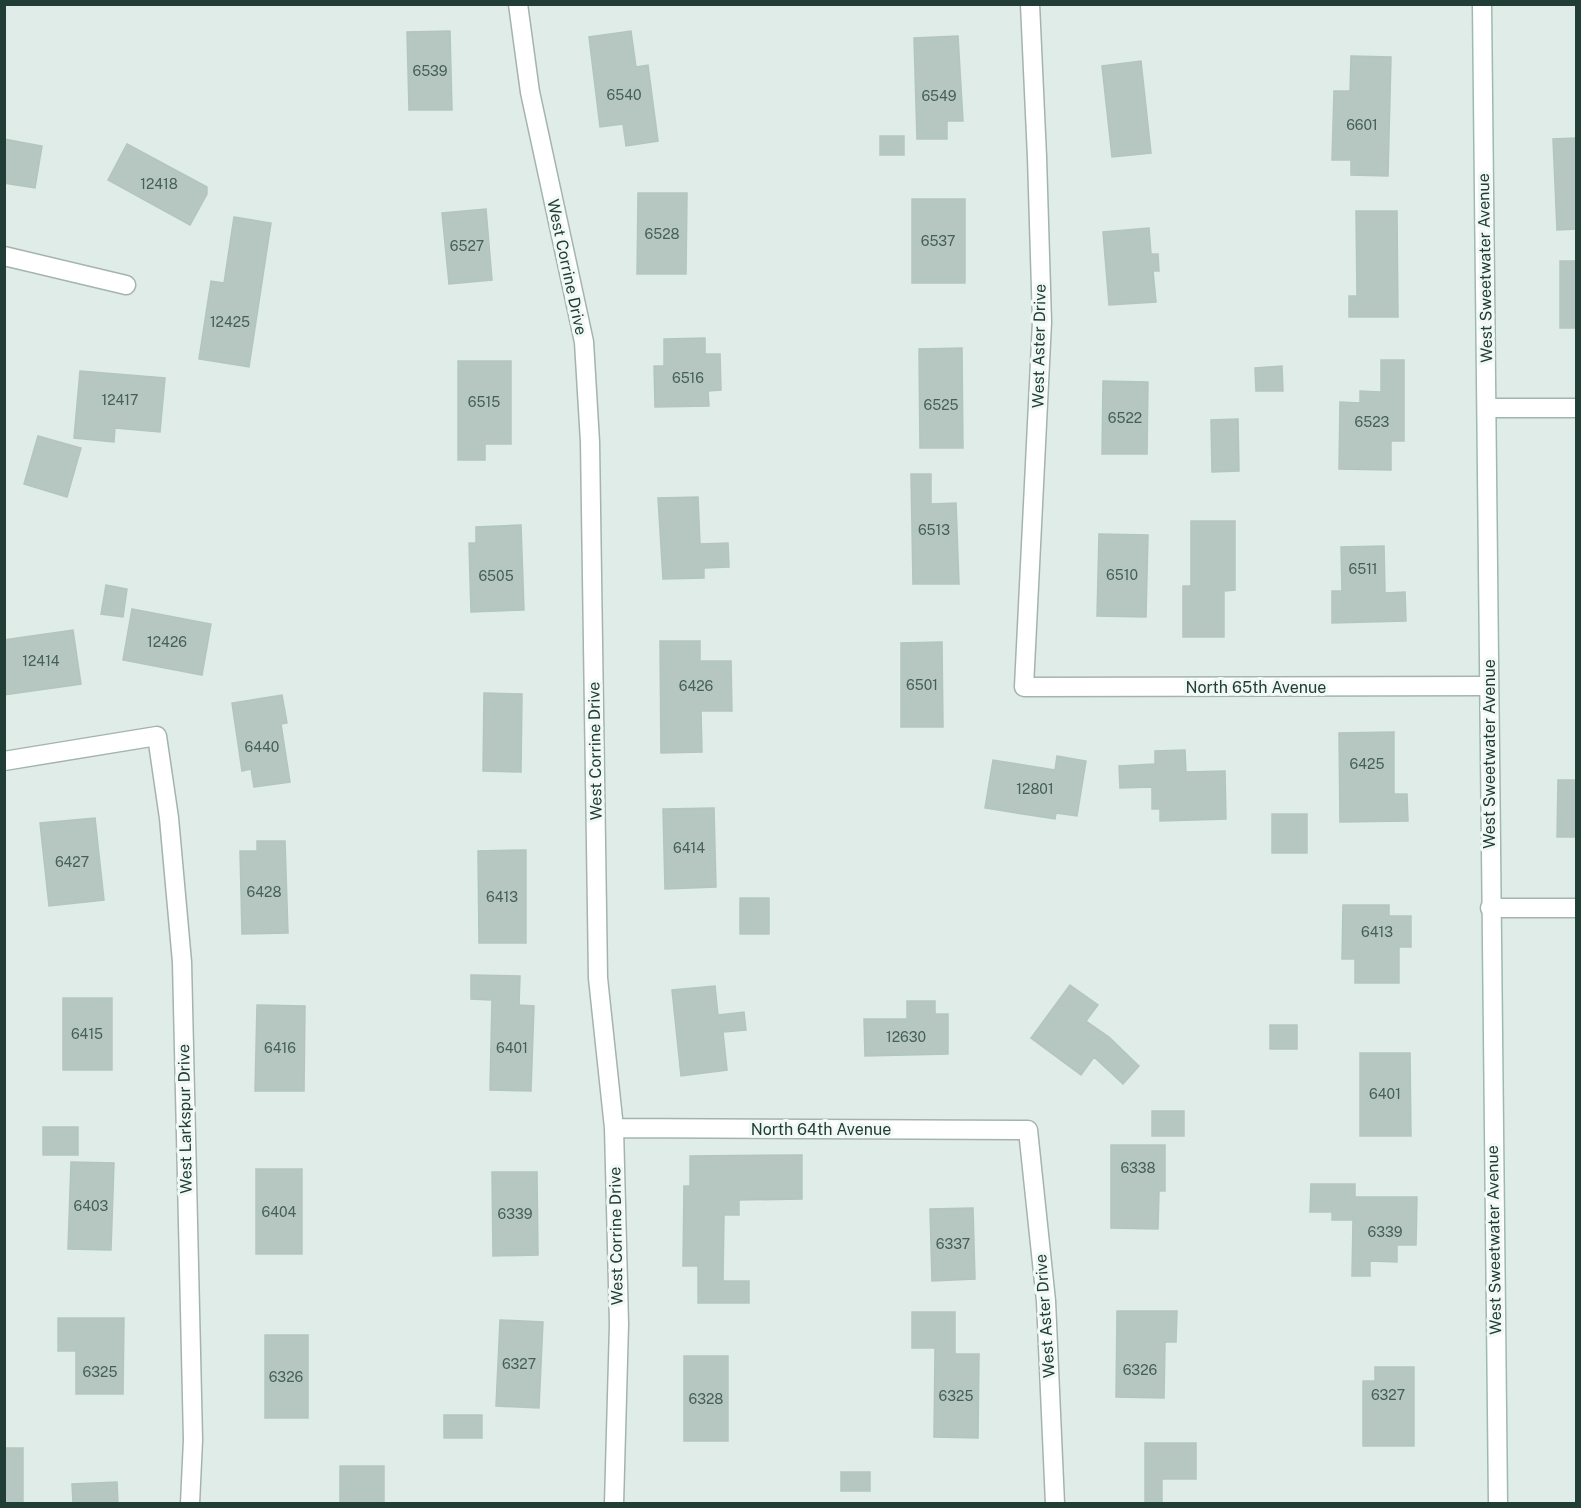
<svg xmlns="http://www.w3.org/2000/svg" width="1581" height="1508" font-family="'Public Sans',sans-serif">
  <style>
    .building { fill: #b5c7c0; stroke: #b2c6be; stroke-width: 1.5 }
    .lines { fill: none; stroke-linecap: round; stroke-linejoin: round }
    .street-casing { stroke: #a3b4ae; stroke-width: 21 }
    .secondary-casing { stroke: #9eb9af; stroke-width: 21 }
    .street { stroke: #fff; stroke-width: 18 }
    .secondary { stroke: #fff; stroke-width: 18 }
    .labels { text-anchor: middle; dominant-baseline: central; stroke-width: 6; stroke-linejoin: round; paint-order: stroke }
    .number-label { font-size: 14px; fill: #456058 }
    .street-label { font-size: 16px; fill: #203e35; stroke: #f1f8f5 }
  </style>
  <rect width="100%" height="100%" fill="#e0ece7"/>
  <path class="building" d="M 450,31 L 452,110 L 409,110 L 407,32 Z
    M 631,31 L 636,67 L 648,65 L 658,141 L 626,146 L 623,124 L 600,127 L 589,37 Z
    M 958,36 L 963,121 L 947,121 L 947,139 L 917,139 L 914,38 Z
    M 1351,56 L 1391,57 L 1388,176 L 1351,175 L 1351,160 L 1332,160 L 1334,91 L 1350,91 Z
    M 1141,61 L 1151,153 L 1112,157 L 1102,66 Z
    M 880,136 L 904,136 L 904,155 L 880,155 Z
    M 1576,138 L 1576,229 L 1557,230 L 1553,139 Z
    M 4,139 L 42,146 L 35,188 L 4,183 Z
    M 127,144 L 207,187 L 207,194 L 190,225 L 108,180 Z
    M 638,193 L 687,193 L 686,274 L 637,274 Z
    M 912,199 L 965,199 L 965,283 L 912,283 Z
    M 486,209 L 492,280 L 449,284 L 442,213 Z
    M 1356,211 L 1397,211 L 1398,317 L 1349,317 L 1349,296 L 1357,296 Z
    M 234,217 L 271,223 L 249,367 L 199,359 L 211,281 L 224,283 Z
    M 1149,228 L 1151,254 L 1158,254 L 1159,271 L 1153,271 L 1156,302 L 1109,305 L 1103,232 Z
    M 1560,261 L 1576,261 L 1576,328 L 1560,328 Z
    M 705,338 L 705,354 L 720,354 L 721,390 L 708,391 L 709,406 L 655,407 L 654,366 L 664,366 L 664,339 Z
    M 962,348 L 963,448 L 920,448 L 919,349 Z
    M 1381,360 L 1404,360 L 1404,441 L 1391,441 L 1391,470 L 1339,469 L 1340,402 L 1360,403 L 1360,391 L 1381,392 Z
    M 458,361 L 511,361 L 511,444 L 485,444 L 485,460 L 458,460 Z
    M 1282,366 L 1283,391 L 1256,391 L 1255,368 Z
    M 80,371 L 165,378 L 160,432 L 115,428 L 114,442 L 74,438 Z
    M 1103,381 L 1148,382 L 1147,454 L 1102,454 Z
    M 1238,419 L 1239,471 L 1212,472 L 1211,420 Z
    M 38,436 L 81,448 L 67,497 L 24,484 Z
    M 911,474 L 931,474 L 931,504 L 956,503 L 959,584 L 913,584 Z
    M 698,497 L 700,544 L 728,543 L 729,567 L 704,568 L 704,578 L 663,579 L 658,498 Z
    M 1191,521 L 1235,521 L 1235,590 L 1224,591 L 1224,637 L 1183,637 L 1183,586 L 1191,586 Z
    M 521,525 L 524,610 L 471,612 L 469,543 L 476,543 L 476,527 Z
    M 1099,534 L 1148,535 L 1146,617 L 1097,616 Z
    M 1384,546 L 1385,593 L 1405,592 L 1406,621 L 1332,623 L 1332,591 L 1342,591 L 1341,547 Z
    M 106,585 L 127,589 L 123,617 L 101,614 Z
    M 132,609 L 211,624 L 202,675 L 123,660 Z
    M 73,630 L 81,684 L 4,695 L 4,640 Z
    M 660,641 L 700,641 L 700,661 L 731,661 L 732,711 L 701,711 L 702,752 L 661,753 Z
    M 942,642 L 943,727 L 901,727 L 901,643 Z
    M 484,693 L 522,694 L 521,772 L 483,771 Z
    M 282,695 L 287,723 L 281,724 L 290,782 L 254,787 L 251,769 L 242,771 L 232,703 Z
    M 1394,732 L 1394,794 L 1407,794 L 1408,821 L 1340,822 L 1339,733 Z
    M 1185,750 L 1186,772 L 1225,771 L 1226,819 L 1160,821 L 1160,809 L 1152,809 L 1152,787 L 1120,788 L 1119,766 L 1155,764 L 1155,751 Z
    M 1057,756 L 1086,761 L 1077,816 L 1056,813 L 1055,819 L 985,808 L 993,760 L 1055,770 Z
    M 1558,780 L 1576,780 L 1576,837 L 1557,837 Z
    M 714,808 L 716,887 L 665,889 L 663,809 Z
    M 1272,814 L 1307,814 L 1307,853 L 1272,853 Z
    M 95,818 L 104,900 L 49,906 L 40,823 Z
    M 257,841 L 285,841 L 288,933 L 242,934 L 240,851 L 257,851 Z
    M 526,850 L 526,943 L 479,943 L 478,851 Z
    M 740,898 L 769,898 L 769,934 L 740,934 Z
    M 1343,905 L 1389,905 L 1389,916 L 1411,916 L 1411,947 L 1399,947 L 1399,983 L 1355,983 L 1355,959 L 1342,959 Z
    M 471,975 L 520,976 L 519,1005 L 534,1006 L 531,1091 L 490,1090 L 492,1000 L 471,999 Z
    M 1070,985 L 1098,1005 L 1086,1021 L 1109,1037 L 1139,1066 L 1123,1084 L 1094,1057 L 1081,1075 L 1031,1038 Z
    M 715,986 L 718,1015 L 744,1012 L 746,1030 L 723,1032 L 727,1070 L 681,1076 L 672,990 Z
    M 63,998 L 112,998 L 112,1070 L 63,1070 Z
    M 907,1001 L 935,1001 L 935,1014 L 948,1014 L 948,1054 L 865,1056 L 864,1019 L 907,1019 Z
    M 257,1005 L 305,1006 L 304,1091 L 255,1091 Z
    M 1270,1025 L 1297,1025 L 1297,1049 L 1270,1049 Z
    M 1360,1053 L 1410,1053 L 1411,1136 L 1360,1136 Z
    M 1152,1111 L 1184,1111 L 1184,1136 L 1152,1136 Z
    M 43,1127 L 78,1127 L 78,1155 L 43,1155 Z
    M 1111,1145 L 1165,1145 L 1165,1191 L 1159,1191 L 1158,1229 L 1111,1228 Z
    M 802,1155 L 802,1199 L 739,1200 L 739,1215 L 724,1215 L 723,1281 L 749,1281 L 749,1303 L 698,1303 L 698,1266 L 683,1266 L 684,1186 L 690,1186 L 690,1156 Z
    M 71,1162 L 114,1163 L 111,1250 L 68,1249 Z
    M 256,1169 L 302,1169 L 302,1254 L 256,1254 Z
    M 492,1172 L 537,1172 L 538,1255 L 493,1256 Z
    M 1311,1184 L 1355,1184 L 1355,1197 L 1417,1197 L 1416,1245 L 1397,1245 L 1397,1262 L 1370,1261 L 1370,1276 L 1352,1276 L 1353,1220 L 1332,1220 L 1332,1212 L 1310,1212 Z
    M 973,1208 L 975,1279 L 932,1281 L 930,1209 Z
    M 1117,1311 L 1177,1311 L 1176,1342 L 1165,1342 L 1164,1398 L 1116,1397 Z
    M 912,1312 L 955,1312 L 955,1354 L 979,1354 L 978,1438 L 934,1437 L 935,1348 L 912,1348 Z
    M 58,1318 L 124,1318 L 123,1394 L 76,1394 L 76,1351 L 58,1351 Z
    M 500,1320 L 543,1322 L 539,1408 L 496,1406 Z
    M 265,1335 L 308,1335 L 308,1418 L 265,1418 Z
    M 684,1356 L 728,1356 L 728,1441 L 684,1441 Z
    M 1375,1367 L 1414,1367 L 1414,1446 L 1363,1446 L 1363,1381 L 1375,1381 Z
    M 444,1415 L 482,1415 L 482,1438 L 444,1438 Z
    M 1145,1443 L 1196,1443 L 1196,1479 L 1162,1479 L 1162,1503 L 1145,1503 Z
    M 4,1448 L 23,1448 L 23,1503 L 4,1503 Z
    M 340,1466 L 384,1466 L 384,1503 L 340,1503 Z
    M 841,1472 L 870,1472 L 870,1491 L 841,1491 Z
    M 117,1482 L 118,1503 L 73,1503 L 72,1484 Z"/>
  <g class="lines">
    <g class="street-casing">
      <path id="street" d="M 518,4 L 530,92 L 584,342 L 590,442 L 598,978 L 614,1128 L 619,1324 L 614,1504
        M 1030,4 L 1037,157 L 1042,322 L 1024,687 L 1488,686
        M 4,256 L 126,285
        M 1487,408 L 1576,408
        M 4,761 L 157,736 L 169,818 L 182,962 L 193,1440 L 190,1504
        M 1490,908 L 1576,908
        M 614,1128 L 1028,1130 L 1046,1301 L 1055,1504"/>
    </g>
    <g class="secondary-casing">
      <path id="secondary" d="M 1482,4 L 1498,1504"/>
    </g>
    <use href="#street" class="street"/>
    <use href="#secondary" class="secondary"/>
  </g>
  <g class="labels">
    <g class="number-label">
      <text x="430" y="71">6539</text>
      <text x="624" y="95">6540</text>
      <text x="939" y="96">6549</text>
      <text x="1362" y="125">6601</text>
      <text x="159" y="184">12418</text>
      <text x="662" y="234">6528</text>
      <text x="938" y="241">6537</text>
      <text x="467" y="246">6527</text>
      <text x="230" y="322">12425</text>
      <text x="688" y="378">6516</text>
      <text x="120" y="400">12417</text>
      <text x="484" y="402">6515</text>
      <text x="941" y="405">6525</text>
      <text x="1125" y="418">6522</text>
      <text x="1372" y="422">6523</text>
      <text x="934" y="530">6513</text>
      <text x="1363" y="569">6511</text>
      <text x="1122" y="575">6510</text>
      <text x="496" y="576">6505</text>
      <text x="167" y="642">12426</text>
      <text x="41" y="661">12414</text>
      <text x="922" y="685">6501</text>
      <text x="696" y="686">6426</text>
      <text x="262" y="747">6440</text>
      <text x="1367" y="764">6425</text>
      <text x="1035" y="789">12801</text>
      <text x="689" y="848">6414</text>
      <text x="72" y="862">6427</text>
      <text x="264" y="892">6428</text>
      <text x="502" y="897">6413</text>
      <text x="1377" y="932">6413</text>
      <text x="87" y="1034">6415</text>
      <text x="906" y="1037">12630</text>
      <text x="280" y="1048">6416</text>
      <text x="512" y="1048">6401</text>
      <text x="1385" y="1094">6401</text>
      <text x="1138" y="1168">6338</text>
      <text x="91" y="1206">6403</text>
      <text x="279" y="1212">6404</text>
      <text x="515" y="1214">6339</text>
      <text x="1385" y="1232">6339</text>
      <text x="953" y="1244">6337</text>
      <text x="519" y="1364">6327</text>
      <text x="1140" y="1370">6326</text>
      <text x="100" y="1372">6325</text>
      <text x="286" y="1377">6326</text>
      <text x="1388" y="1395">6327</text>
      <text x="956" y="1396">6325</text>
      <text x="706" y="1399">6328</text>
    </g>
    <g class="street-label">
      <text transform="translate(567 267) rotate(78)">West Corrine Drive</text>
      <text transform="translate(1485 268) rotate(-91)">West Sweetwater Avenue</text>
      <text transform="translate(1039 346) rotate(-89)">West Aster Drive</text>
      <text x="1256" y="687">North 65th Avenue</text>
      <text transform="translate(595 751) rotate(-91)">West Corrine Drive</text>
      <text transform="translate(1489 754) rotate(-90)">West Sweetwater Avenue</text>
      <text transform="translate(185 1119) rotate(-91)">West Larkspur Drive</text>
      <text x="821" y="1129">North 64th Avenue</text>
      <text transform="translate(616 1236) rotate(-91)">West Corrine Drive</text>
      <text transform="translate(1494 1240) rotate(-91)">West Sweetwater Avenue</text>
      <text transform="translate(1045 1316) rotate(-94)">West Aster Drive</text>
    </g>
  </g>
  <rect width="1581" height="1508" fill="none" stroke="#203e35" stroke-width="12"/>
</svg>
